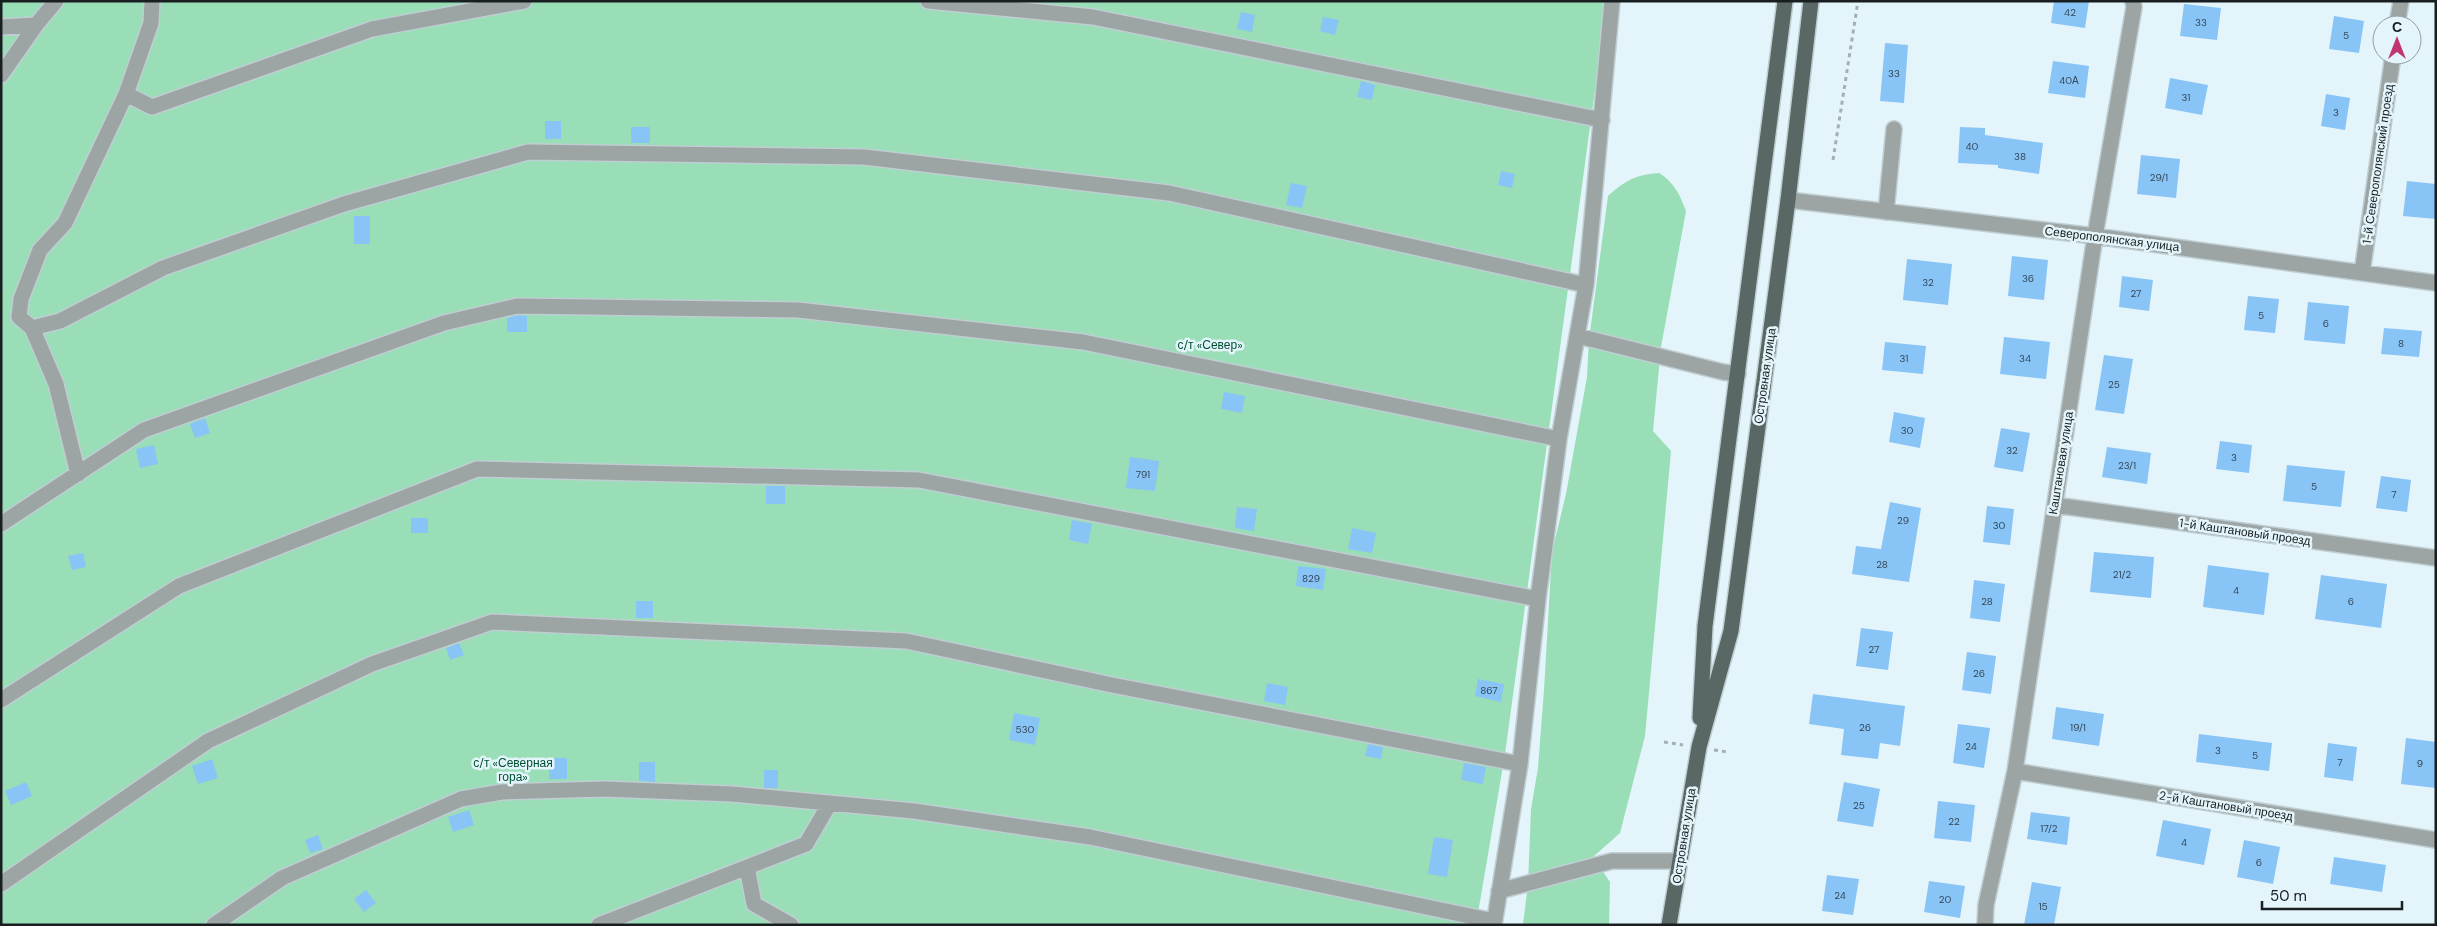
<svg xmlns="http://www.w3.org/2000/svg" width="2437" height="926" font-family="'DM Sans',sans-serif">
  <style>
    .green { fill: #99deb6 }
    .building { fill: #89c4f7 }
    .lines { fill: none; stroke-linecap: round; stroke-linejoin: round }
    .minor-casing { stroke: #bfced3; stroke-width: 18 }
    .major-casing { stroke: #bfced3; stroke-width: 18 }
    .path { stroke: #a2b0b4; stroke-width: 3; stroke-dasharray: 4 4; stroke-linecap: butt }
    .minor { stroke: #9da5a4; stroke-width: 15 }
    .major { stroke: #596765; stroke-width: 15 }
    .labels { text-anchor: middle; dominant-baseline: central; stroke-width: 5; stroke-linejoin: round; paint-order: stroke }
    .number-label { font-size: 10px; fill: #354856 }
    .street-label { font-size: 12px; fill: #191f21; stroke: #e3f5fa }
    .park-label { font-size: 12px; fill: #00502f; stroke: #e3f5fa }
  </style>
  <rect width="100%" height="100%" fill="#e3f5fa"/>
  <path class="green" d="M 1,1 L 1607,1 L 1505,754 L 1476,925 L 1,925 Z
    M 1659,173 C 1674,182 1680,195 1686,211 L 1661,347 L 1653,431 L 1671,451 L 1645,736 L 1620,833 L 1593,857 L 1610,882 L 1609,925 L 1523,925 L 1528,884 L 1531,809 L 1538,768 L 1544,690 L 1552,552 L 1566,494 L 1587,377 L 1589,340 L 1608,196 C 1624,181 1637,174 1659,173 Z"/>
  <path class="building" d="M 2054,1 L 2089,1 L 2085,28 L 2051,23 Z
    M 2184,4 L 2221,8 L 2217,40 L 2180,36 Z
    M 1241,12 L 1255,15 L 1252,32 L 1237,29 Z
    M 2334,16 L 2364,21 L 2359,53 L 2329,49 Z
    M 1323,17 L 1339,20 L 1335,35 L 1320,31 Z
    M 1885,43 L 1908,45 L 1904,103 L 1880,101 Z
    M 2053,61 L 2089,66 L 2085,98 L 2048,93 Z
    M 2170,78 L 2208,85 L 2202,115 L 2165,108 Z
    M 1361,81 L 1375,85 L 1372,100 L 1357,97 Z
    M 2326,94 L 2350,98 L 2345,130 L 2321,126 Z
    M 545,121 L 561,121 L 561,139 L 545,139 Z
    M 631,127 L 650,127 L 650,143 L 631,143 Z
    M 1960,127 L 1985,128 L 1985,135 L 2043,143 L 2039,174 L 1998,168 L 1998,165 L 1958,163 Z
    M 2141,155 L 2180,159 L 2176,198 L 2137,194 Z
    M 1501,171 L 1515,174 L 1512,188 L 1498,185 Z
    M 2407,181 L 2436,184 L 2436,219 L 2403,216 Z
    M 1291,183 L 1307,186 L 1302,208 L 1286,205 Z
    M 354,216 L 370,216 L 370,244 L 354,244 Z
    M 2012,256 L 2048,260 L 2044,300 L 2008,296 Z
    M 1907,259 L 1952,264 L 1948,305 L 1903,300 Z
    M 2122,276 L 2153,280 L 2149,311 L 2119,307 Z
    M 2248,296 L 2279,299 L 2275,333 L 2244,330 Z
    M 2308,302 L 2349,306 L 2345,344 L 2304,340 Z
    M 518,315 L 527,316 L 527,332 L 507,332 L 507,318 Z
    M 2384,328 L 2422,331 L 2419,357 L 2381,354 Z
    M 2004,337 L 2050,342 L 2046,379 L 2000,374 Z
    M 1885,342 L 1926,346 L 1923,374 L 1882,370 Z
    M 2104,355 L 2133,359 L 2124,414 L 2095,410 Z
    M 1224,392 L 1245,396 L 1242,413 L 1221,409 Z
    M 1894,412 L 1925,418 L 1920,448 L 1889,442 Z
    M 205,418 L 210,433 L 195,438 L 190,424 Z
    M 2001,428 L 2030,433 L 2023,472 L 1994,467 Z
    M 2220,441 L 2252,445 L 2249,473 L 2216,469 Z
    M 154,445 L 158,464 L 140,468 L 136,449 Z
    M 2107,447 L 2151,453 L 2147,484 L 2102,477 Z
    M 1130,457 L 1159,461 L 1155,491 L 1126,488 Z
    M 2287,465 L 2345,471 L 2341,507 L 2283,501 Z
    M 2381,476 L 2411,480 L 2407,512 L 2376,508 Z
    M 766,486 L 785,486 L 785,504 L 766,504 Z
    M 1890,502 L 1921,508 L 1909,582 L 1852,574 L 1856,546 L 1881,549 Z
    M 1987,506 L 2014,509 L 2010,545 L 1983,542 Z
    M 1237,507 L 1257,509 L 1254,531 L 1235,528 Z
    M 411,518 L 428,518 L 428,533 L 411,533 Z
    M 1072,520 L 1092,524 L 1088,544 L 1069,540 Z
    M 1352,528 L 1376,533 L 1372,553 L 1348,549 Z
    M 2094,552 L 2154,557 L 2151,598 L 2090,592 Z
    M 83,553 L 86,567 L 72,570 L 68,556 Z
    M 2208,565 L 2269,573 L 2264,615 L 2203,607 Z
    M 1298,566 L 1326,569 L 1323,590 L 1296,586 Z
    M 2321,575 L 2387,584 L 2381,628 L 2315,619 Z
    M 1974,580 L 2005,584 L 2000,622 L 1970,618 Z
    M 636,601 L 653,601 L 653,618 L 636,618 Z
    M 1861,628 L 1893,632 L 1888,670 L 1856,666 Z
    M 459,643 L 464,655 L 450,660 L 446,648 Z
    M 1967,652 L 1996,656 L 1991,694 L 1962,690 Z
    M 1478,679 L 1504,684 L 1501,702 L 1475,696 Z
    M 1267,683 L 1288,687 L 1285,705 L 1264,701 Z
    M 1813,694 L 1905,706 L 1900,746 L 1880,743 L 1878,759 L 1841,755 L 1844,729 L 1809,724 Z
    M 2056,707 L 2104,714 L 2099,746 L 2052,739 Z
    M 1014,713 L 1040,718 L 1035,745 L 1009,740 Z
    M 1958,724 L 1990,728 L 1984,768 L 1953,763 Z
    M 2199,734 L 2272,743 L 2269,771 L 2196,762 Z
    M 2406,738 L 2436,742 L 2436,788 L 2401,784 Z
    M 2328,743 L 2357,747 L 2353,781 L 2324,777 Z
    M 1368,744 L 1383,747 L 1381,759 L 1365,756 Z
    M 549,758 L 567,758 L 567,779 L 549,779 Z
    M 212,759 L 218,778 L 198,784 L 192,766 Z
    M 639,762 L 655,762 L 655,782 L 639,781 Z
    M 1464,763 L 1486,767 L 1483,784 L 1461,780 Z
    M 764,770 L 778,770 L 778,788 L 764,788 Z
    M 26,782 L 32,796 L 11,805 L 5,791 Z
    M 1844,782 L 1880,789 L 1873,827 L 1837,821 Z
    M 1938,801 L 1975,805 L 1971,842 L 1934,838 Z
    M 469,810 L 474,825 L 453,832 L 448,817 Z
    M 2031,812 L 2070,817 L 2067,845 L 2027,839 Z
    M 2163,820 L 2211,829 L 2204,865 L 2156,856 Z
    M 318,835 L 323,849 L 310,853 L 305,840 Z
    M 1434,837 L 1453,840 L 1447,877 L 1428,874 Z
    M 2244,840 L 2280,847 L 2273,884 L 2237,877 Z
    M 2334,857 L 2386,865 L 2382,892 L 2330,884 Z
    M 1827,875 L 1859,879 L 1853,915 L 1822,911 Z
    M 1929,881 L 1965,886 L 1960,918 L 1924,912 Z
    M 2032,882 L 2061,887 L 2054,925 L 2024,925 Z
    M 366,890 L 376,903 L 364,912 L 354,899 Z"/>
  <g class="lines">
    <g class="minor-casing">
      <path id="minor" d="M 928,1 L 1093,17 L 1602,120
        M 2397,25 L 2401,1
        M 1,27 L 36,25
        M 1,75 L 36,25 L 56,1
        M 126,94 L 152,107 L 372,29 L 524,1
        M 1788,200 L 2095,236 L 2436,283
        M 1886,212 L 1894,129
        M 2362,273 L 2393,55
        M 32,328 L 60,321 L 163,268 L 344,204 L 528,152 L 864,157 L 1169,193 L 1586,285
        M 1578,336 L 1723,372 L 1738,374
        M 78,474 L 56,384 L 32,328 L 19,317 L 21,299 L 40,250 L 65,223 L 126,94 L 151,23 L 152,1
        M 2055,505 L 2436,558
        M 1,524 L 144,430 L 444,323 L 517,306 L 798,310 L 1083,342 L 1559,439
        M 1,700 L 179,586 L 477,469 L 919,480 L 1538,599
        M 2015,771 L 2436,840
        M 747,867 L 754,904 L 791,925
        M 1,884 L 208,741 L 372,664 L 492,622 L 906,641 L 1112,685 L 1520,764
        M 1499,891 L 1612,861 L 1680,861
        M 214,925 L 282,878 L 461,799 L 502,792 L 604,789 L 732,794 L 914,811 L 1090,837 L 1494,921
        M 599,925 L 806,844 L 830,803
        M 1494,925 L 1520,764 L 1538,599 L 1559,439 L 1586,285 L 1612,1
        M 1985,925 L 1986,905 L 2015,771 L 2095,236 L 2134,7 L 2133,1"/>
    </g>
    <g class="major-casing">
      <path id="major" d="M 1700,718 L 1705,626 L 1785,1
        M 1669,925 L 1699,747 L 1731,631 L 1788,200 L 1811,1"/>
    </g>
    <path class="path" d="M 1833,160 L 1858,1
      M 1664,742 L 1683,745
      M 1714,750 L 1728,752"/>
    <use href="#minor" class="minor"/>
    <use href="#major" class="major"/>
  </g>
  <g class="labels">
    <g class="number-label">
      <text x="2070" y="12">42</text>
      <text x="2201" y="22">33</text>
      <text x="2346" y="35">5</text>
      <text x="1894" y="73">33</text>
      <text x="2069" y="80">40А</text>
      <text x="2186" y="97">31</text>
      <text x="2336" y="112">3</text>
      <text x="1972" y="146">40</text>
      <text x="2020" y="156">38</text>
      <text x="2159" y="177">29/1</text>
      <text x="2028" y="278">36</text>
      <text x="1928" y="282">32</text>
      <text x="2136" y="293">27</text>
      <text x="2261" y="315">5</text>
      <text x="2326" y="323">6</text>
      <text x="2401" y="343">8</text>
      <text x="1904" y="358">31</text>
      <text x="2025" y="358">34</text>
      <text x="2114" y="384">25</text>
      <text x="1907" y="430">30</text>
      <text x="2012" y="450">32</text>
      <text x="2234" y="457">3</text>
      <text x="2127" y="465">23/1</text>
      <text x="1143" y="474">791</text>
      <text x="2314" y="486">5</text>
      <text x="2394" y="494">7</text>
      <text x="1903" y="520">29</text>
      <text x="1999" y="525">30</text>
      <text x="1882" y="564">28</text>
      <text x="2122" y="574">21/2</text>
      <text x="1311" y="578">829</text>
      <text x="2236" y="590">4</text>
      <text x="1987" y="601">28</text>
      <text x="2351" y="601">6</text>
      <text x="1874" y="649">27</text>
      <text x="1979" y="673">26</text>
      <text x="1489" y="690">867</text>
      <text x="1865" y="727">26</text>
      <text x="2078" y="727">19/1</text>
      <text x="1025" y="729">530</text>
      <text x="1971" y="746">24</text>
      <text x="2218" y="750">3</text>
      <text x="2255" y="755">5</text>
      <text x="2340" y="762">7</text>
      <text x="2420" y="763">9</text>
      <text x="1859" y="805">25</text>
      <text x="1954" y="821">22</text>
      <text x="2049" y="828">17/2</text>
      <text x="2184" y="842">4</text>
      <text x="2259" y="862">6</text>
      <text x="1840" y="895">24</text>
      <text x="1945" y="899">20</text>
      <text x="2043" y="906">15</text>
    </g>
    <g class="street-label">
      <text transform="translate(2378 164) rotate(-82)">1-й Северополянский проезд</text>
      <text transform="translate(2112 239) rotate(7)">Северополянская улица</text>
      <text transform="translate(1765 376) rotate(-82)">Островная улица</text>
      <text transform="translate(2061 463) rotate(-81)">Каштановая улица</text>
      <text transform="translate(2245 532) rotate(8)">1-й Каштановый проезд</text>
      <text transform="translate(2226 806) rotate(9)">2-й Каштановый проезд</text>
      <text transform="translate(1684 836) rotate(-81)">Островная улица</text>
    </g>
    <g class="park-label">
      <text x="1210" y="345">с/т «Север»</text>
      <text x="513" y="763">с/т «Северная<tspan x="513" dy="14">гора»</tspan></text>
    </g>
  </g>
  <rect width="2437" height="926" fill="none" stroke="#191f21" stroke-width="5"/>
  <g transform="translate(2397 40)"><circle r="24" fill="#e3f5fa" stroke="#929fa3"/>
  <path d="M0-4L9 19L0 12L-9 19Z" fill="#c1366f"/>
  <text y="-8" font-size="14" font-weight="bold" text-anchor="middle" fill="#191f21">С</text>
  </g>
  <path d="M2262 901v8h140v-8" fill="none" stroke="#191f21" stroke-width="2.5"/>
  <text x="2270" y="901" font-size="15" fill="#191f21" stroke="#e3f5fa" stroke-width="4" paint-order="stroke">50 m</text>
</svg>
